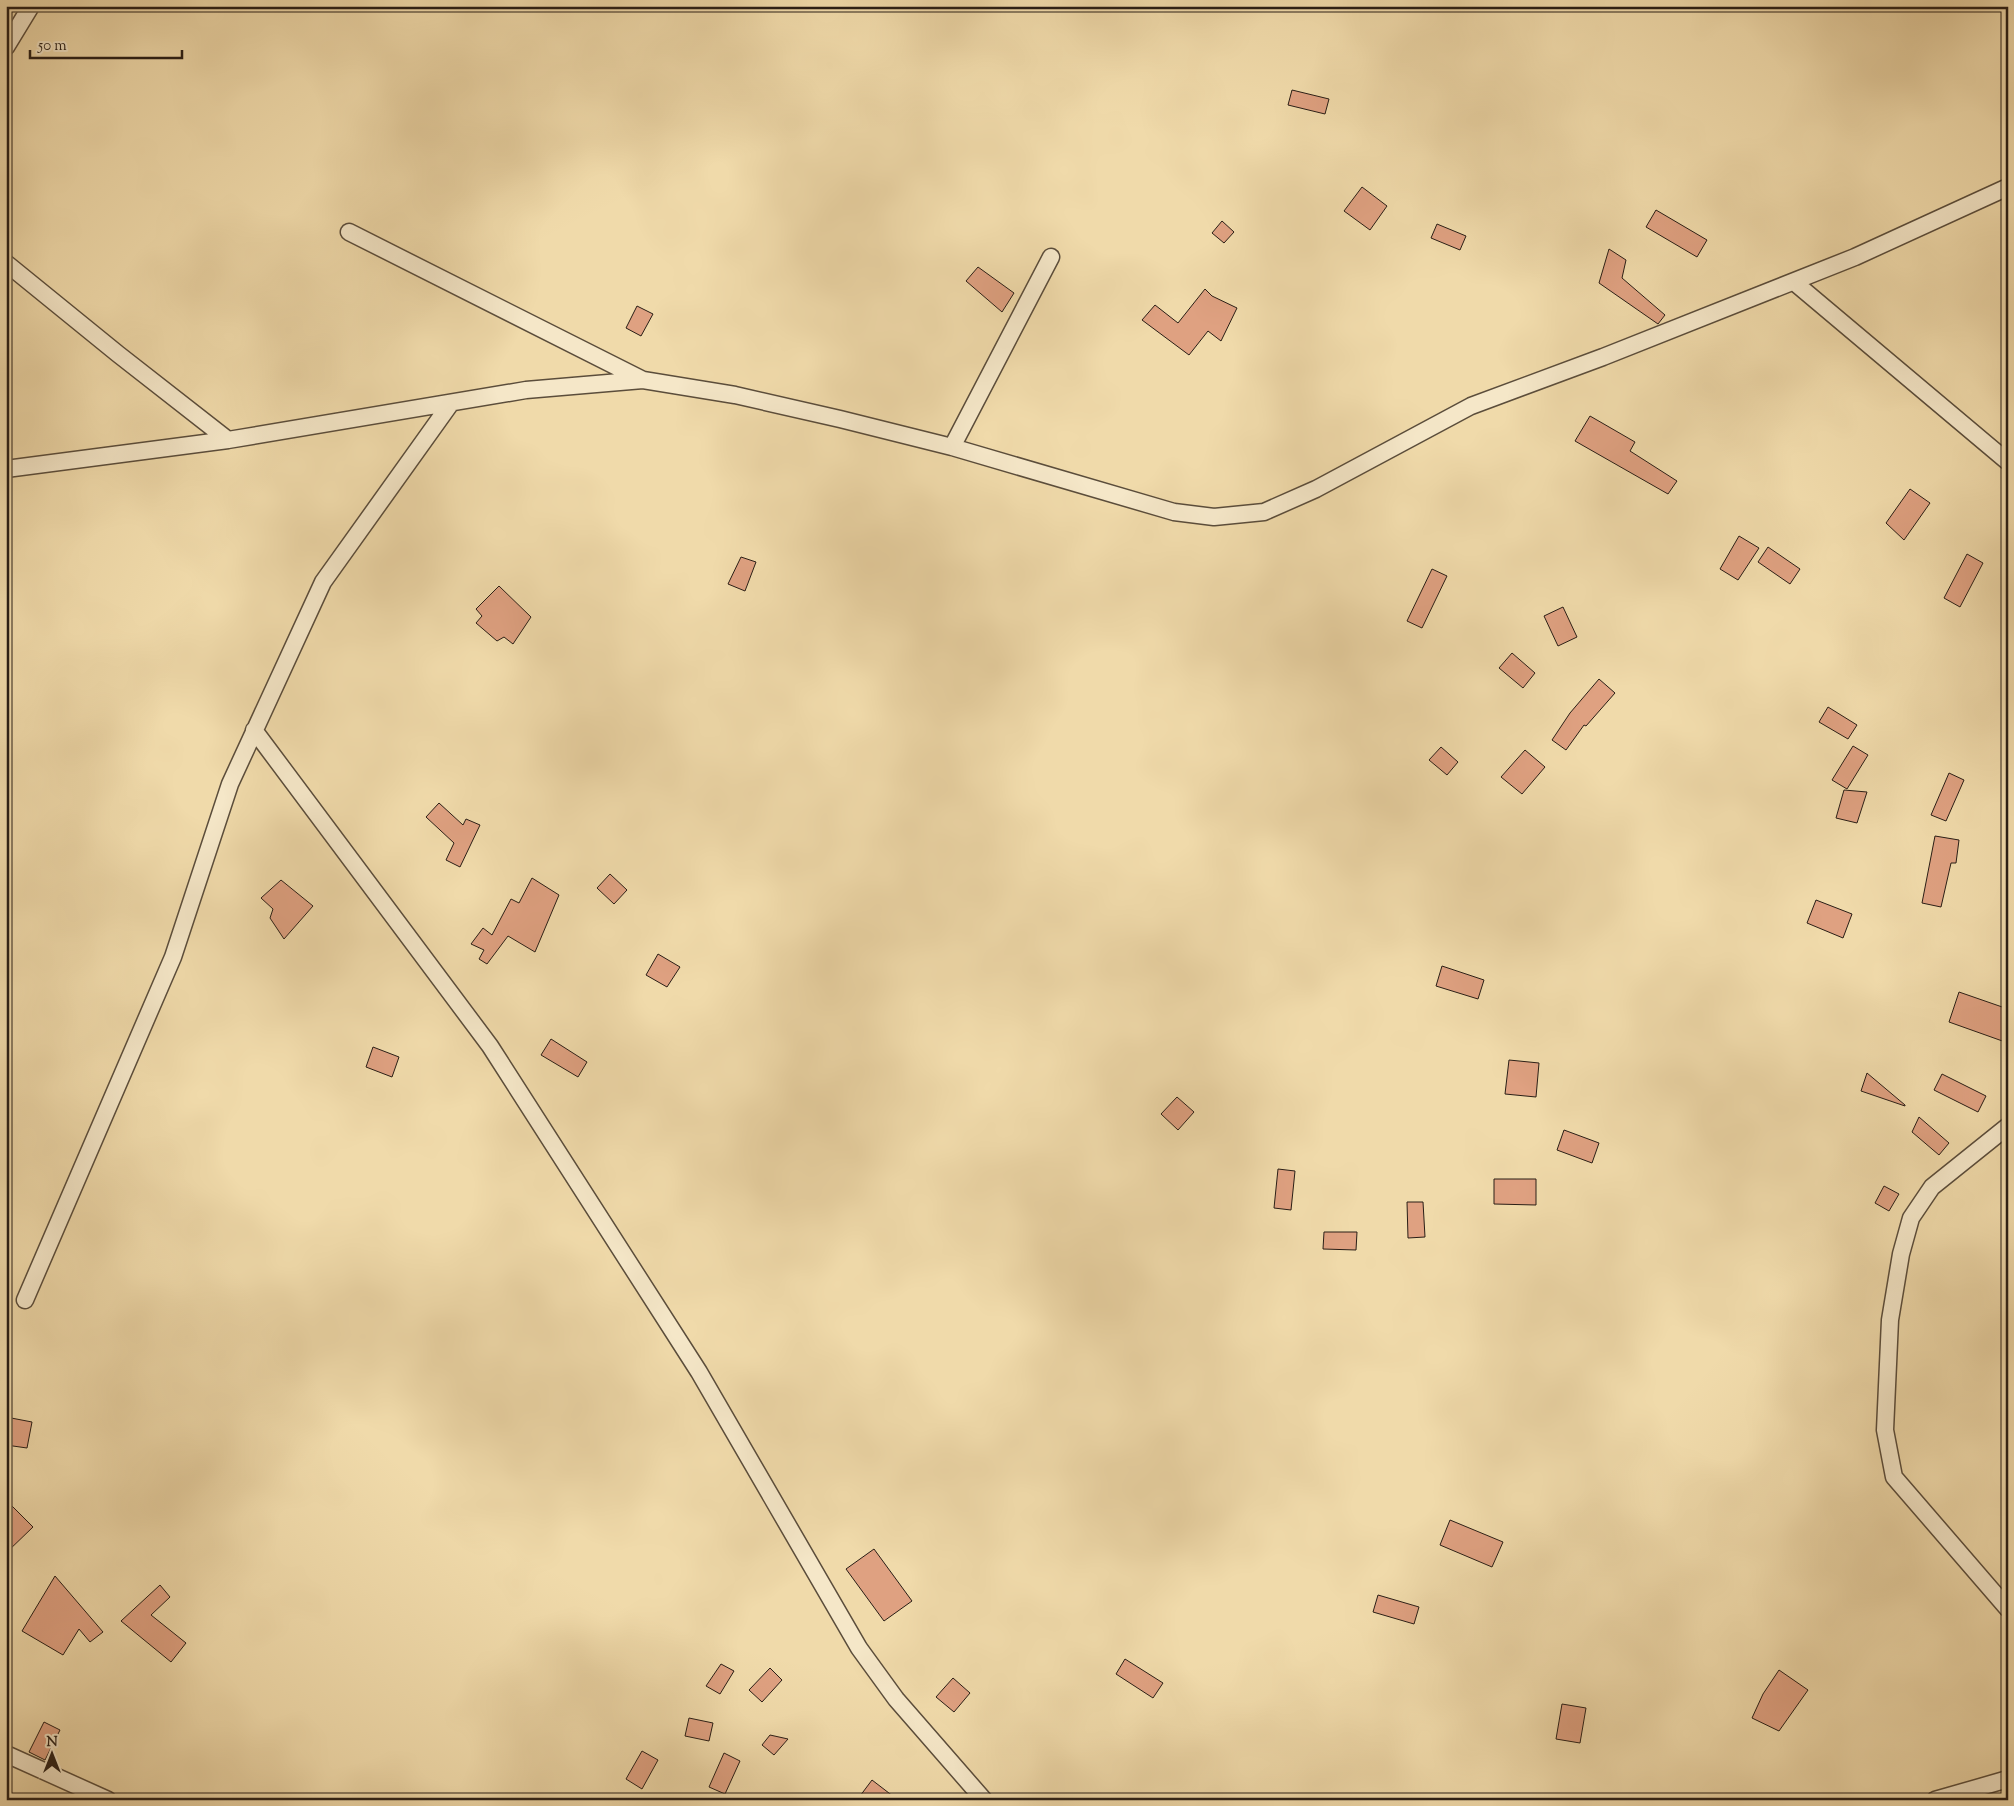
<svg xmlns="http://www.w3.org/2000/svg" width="2014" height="1806" font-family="'Sorts Mill Goudy',serif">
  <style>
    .building { fill: #dfa181; stroke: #291e16 }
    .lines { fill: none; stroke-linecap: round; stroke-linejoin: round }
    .street-casing { stroke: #5b4d3b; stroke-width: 19 }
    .street { stroke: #f5e7c8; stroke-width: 16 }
  </style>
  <rect width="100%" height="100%" fill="#f0daaa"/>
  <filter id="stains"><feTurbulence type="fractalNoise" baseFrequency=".004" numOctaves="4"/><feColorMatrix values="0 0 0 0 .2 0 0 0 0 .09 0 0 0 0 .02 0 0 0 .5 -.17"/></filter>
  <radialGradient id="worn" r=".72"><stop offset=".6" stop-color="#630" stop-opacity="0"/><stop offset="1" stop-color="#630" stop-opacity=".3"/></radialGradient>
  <path class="building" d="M 1292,90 L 1329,99 L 1325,114 L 1288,105 Z
    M 1362,187 L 1387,206 L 1370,230 L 1344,211 Z
    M 1656,210 L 1707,240 L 1697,257 L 1646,227 Z
    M 1222,221 L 1234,232 L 1224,243 L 1212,233 Z
    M 1437,224 L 1466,236 L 1460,250 L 1431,238 Z
    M 1609,249 L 1626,260 L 1622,278 L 1665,315 L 1658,324 L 1599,283 Z
    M 978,267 L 1014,293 L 1002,312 L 966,281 Z
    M 1205,289 L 1212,296 L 1237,308 L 1221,341 L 1208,331 L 1189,355 L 1142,320 L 1155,305 L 1178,323 Z
    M 637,306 L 653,314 L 641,336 L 626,328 Z
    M 1590,416 L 1635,442 L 1630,451 L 1677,481 L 1668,494 L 1575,441 Z
    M 1910,489 L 1930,503 L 1904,540 L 1886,523 Z
    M 1739,536 L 1759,548 L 1738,580 L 1720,569 Z
    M 1768,547 L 1800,569 L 1790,584 L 1758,562 Z
    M 1967,554 L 1983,563 L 1960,607 L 1944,598 Z
    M 741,557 L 756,562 L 745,591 L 728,584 Z
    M 1432,569 L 1447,576 L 1422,628 L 1407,621 Z
    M 499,586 L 531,617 L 513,644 L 504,637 L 497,641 L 476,623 L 482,616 L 476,609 Z
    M 1563,607 L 1577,637 L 1558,646 L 1544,616 Z
    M 1512,653 L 1535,673 L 1523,688 L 1499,668 Z
    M 1599,679 L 1615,693 L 1586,726 L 1584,725 L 1566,750 L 1552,740 L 1570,713 Z
    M 1828,707 L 1857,725 L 1848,739 L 1819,722 Z
    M 1853,746 L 1868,755 L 1847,789 L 1832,780 Z
    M 1441,747 L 1458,762 L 1447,775 L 1429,760 Z
    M 1525,750 L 1545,767 L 1522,794 L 1501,777 Z
    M 1949,773 L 1964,780 L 1946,821 L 1931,815 Z
    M 1844,790 L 1867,792 L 1857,823 L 1836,818 Z
    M 439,803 L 463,825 L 466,819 L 480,825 L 460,867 L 446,860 L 454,843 L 426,817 Z
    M 1935,836 L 1959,840 L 1956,863 L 1951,863 L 1941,907 L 1922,903 Z
    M 610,874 L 627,890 L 614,904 L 597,888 Z
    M 532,878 L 559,895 L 535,952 L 508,936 L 487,964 L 479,959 L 484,950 L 471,944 L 483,928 L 492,935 L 511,899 L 519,903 Z
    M 281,880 L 313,906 L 284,939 L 270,918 L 273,909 L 261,898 Z
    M 1816,900 L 1852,914 L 1843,938 L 1807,923 Z
    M 658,954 L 680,967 L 667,987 L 646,975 Z
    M 1442,966 L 1484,980 L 1478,999 L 1436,986 Z
    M 1959,992 L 2008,1009 L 2008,1043 L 1949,1022 Z
    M 551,1039 L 587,1062 L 578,1077 L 541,1055 Z
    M 373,1047 L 399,1057 L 392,1077 L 366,1067 Z
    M 1509,1060 L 1539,1063 L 1536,1097 L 1505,1094 Z
    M 1867,1073 L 1905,1105 L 1905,1106 L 1861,1091 Z
    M 1942,1074 L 1986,1096 L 1978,1112 L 1934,1090 Z
    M 1177,1097 L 1194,1112 L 1178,1130 L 1161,1114 Z
    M 1919,1117 L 1949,1143 L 1939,1155 L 1912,1132 Z
    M 1564,1130 L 1599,1143 L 1592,1163 L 1557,1150 Z
    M 1278,1169 L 1295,1171 L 1291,1210 L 1274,1208 Z
    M 1494,1179 L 1536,1179 L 1536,1205 L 1494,1204 Z
    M 1884,1186 L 1899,1194 L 1889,1211 L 1875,1203 Z
    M 1407,1202 L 1423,1202 L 1425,1237 L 1408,1238 Z
    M 1324,1232 L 1357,1232 L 1356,1250 L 1323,1249 Z
    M 6,1417 L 32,1422 L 27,1448 L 6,1445 Z
    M 6,1500 L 33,1527 L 6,1553 Z
    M 1450,1520 L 1503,1542 L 1492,1567 L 1440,1545 Z
    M 874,1549 L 912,1601 L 884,1621 L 846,1569 Z
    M 55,1576 L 103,1632 L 90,1642 L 79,1629 L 63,1655 L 22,1631 Z
    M 160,1585 L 170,1597 L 151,1615 L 186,1643 L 171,1662 L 121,1621 Z
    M 1378,1595 L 1419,1607 L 1414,1624 L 1373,1612 Z
    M 1125,1659 L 1163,1683 L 1153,1698 L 1116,1674 Z
    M 721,1664 L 734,1671 L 720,1694 L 706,1686 Z
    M 770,1668 L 782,1680 L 762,1702 L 749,1690 Z
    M 1779,1670 L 1808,1690 L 1779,1731 L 1752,1718 L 1763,1694 Z
    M 953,1678 L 970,1693 L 954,1712 L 936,1697 Z
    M 1562,1704 L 1586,1708 L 1580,1743 L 1556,1739 Z
    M 689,1718 L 713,1723 L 709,1741 L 685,1736 Z
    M 44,1722 L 60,1730 L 45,1760 L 29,1752 Z
    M 770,1735 L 788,1739 L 774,1755 L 762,1745 Z
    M 642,1751 L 658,1760 L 642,1789 L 626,1779 Z
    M 724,1753 L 740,1761 L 725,1794 L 709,1787 Z
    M 872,1780 L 898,1800 L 857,1800 Z"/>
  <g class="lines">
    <g class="street-casing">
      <path id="street" d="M 6,47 L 31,6
        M 349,232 L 643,380
        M 6,263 L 118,354 L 228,440
        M 1794,282 L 2008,462
        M 952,447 L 1051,257
        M 6,469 L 228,440 L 526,390 L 643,380 L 735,395 L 840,419 L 952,447 L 1174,512 L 1214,517 L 1264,512 L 1316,489 L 1471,406 L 1603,357 L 1855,257 L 2008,187
        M 254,730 L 490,1046 L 699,1372 L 859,1648 L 896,1699 L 984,1800
        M 2008,1126 L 1932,1187 L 1911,1218 L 1901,1254 L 1890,1320 L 1885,1430 L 1894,1477 L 2008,1609
        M 25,1300 L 173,957 L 230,784 L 323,582 L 451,403
        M 6,1754 L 108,1800
        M 1935,1800 L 2008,1779"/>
    </g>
    <use href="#street" class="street"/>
  </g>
  <rect width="2014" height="1806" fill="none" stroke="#f0daaa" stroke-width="25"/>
  <rect x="8" y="8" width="1999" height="1791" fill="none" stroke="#291e16" stroke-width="2.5"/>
  <rect x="12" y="12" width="1989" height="1781" fill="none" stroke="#291e16"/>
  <g transform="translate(52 1754)" stroke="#f5e7c8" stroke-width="4" paint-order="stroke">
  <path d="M0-4L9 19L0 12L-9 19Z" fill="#291e16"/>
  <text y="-8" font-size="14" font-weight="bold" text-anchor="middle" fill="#291e16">N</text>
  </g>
  <path d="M30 50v8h152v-8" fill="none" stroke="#291e16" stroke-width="2.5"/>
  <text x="38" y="50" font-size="15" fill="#291e16" stroke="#f5e7c8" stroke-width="4" paint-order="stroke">50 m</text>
  <rect width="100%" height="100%" filter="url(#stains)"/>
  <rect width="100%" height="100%" fill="url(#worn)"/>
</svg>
